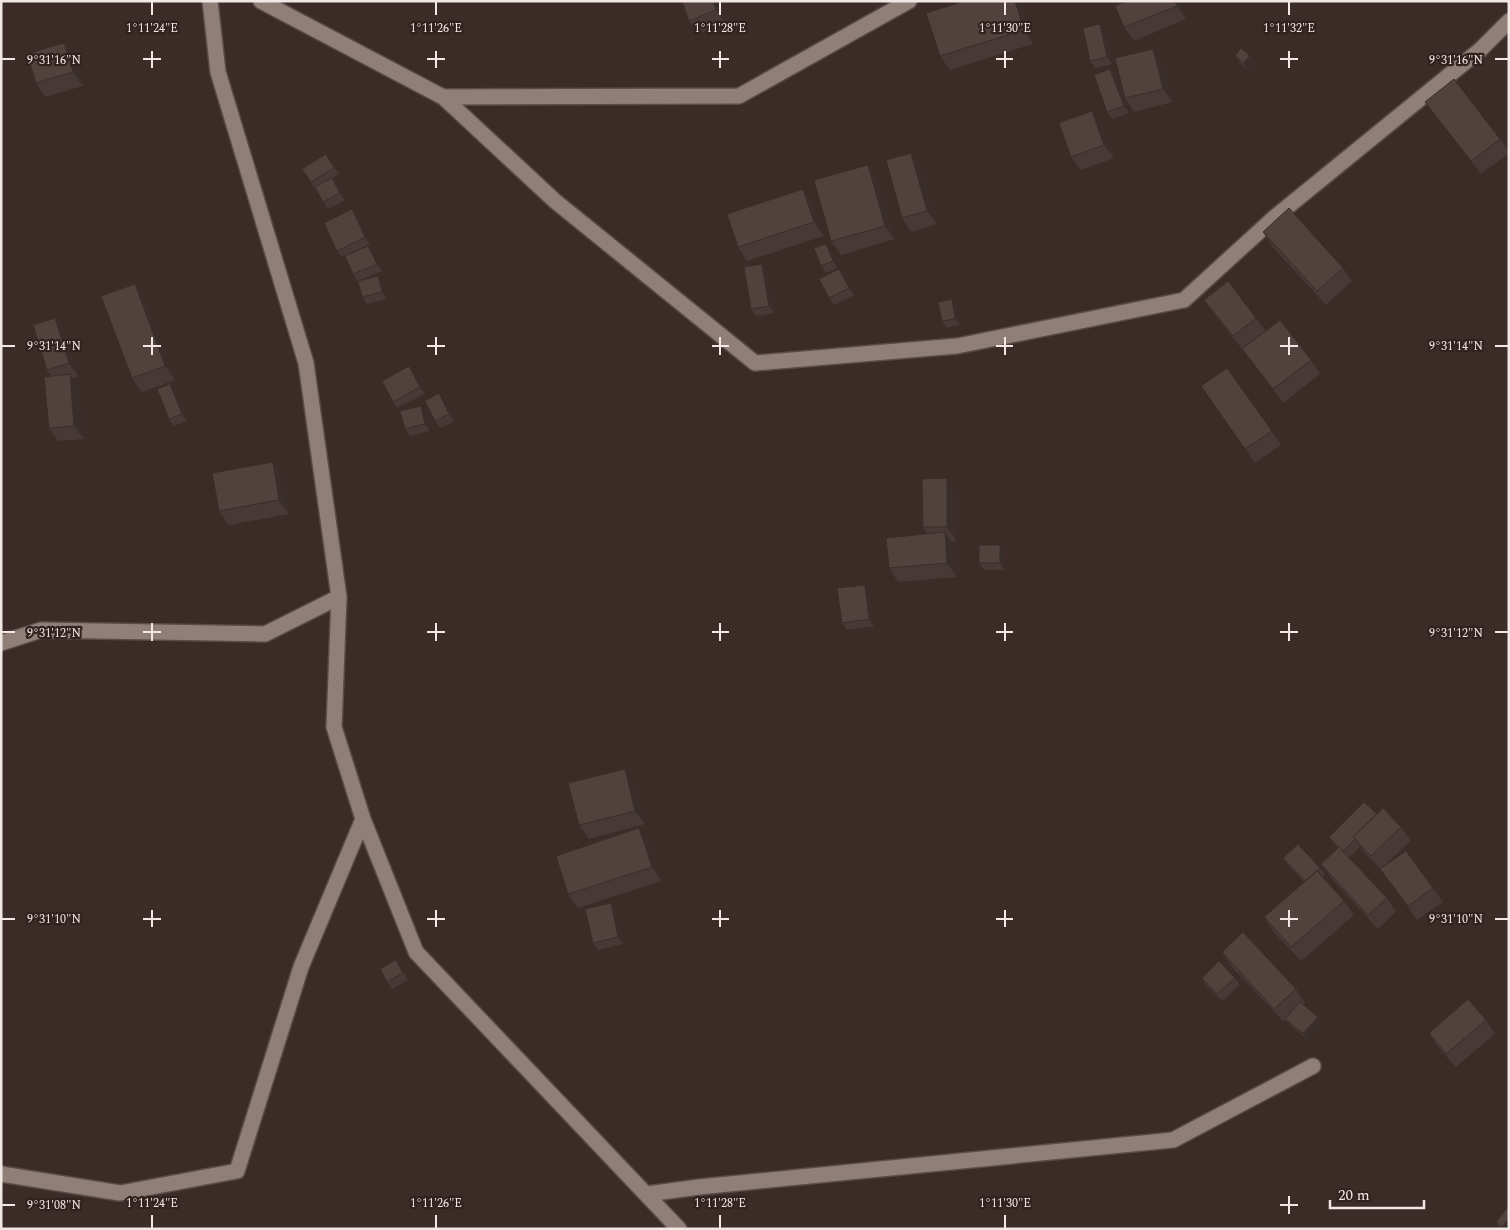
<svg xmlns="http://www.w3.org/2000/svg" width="1510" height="1230" font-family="Spectral,serif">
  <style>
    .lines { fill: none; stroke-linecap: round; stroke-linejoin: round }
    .street-casing { stroke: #584b48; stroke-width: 18 }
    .street { stroke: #907e79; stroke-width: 15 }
    .wall { fill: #473935 }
    .shaded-wall { fill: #392e2b }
    .building { fill: #52423e; stroke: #392e2b }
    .ticks { fill: none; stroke: #f1e7e4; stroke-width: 2 }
    .ticks-label { font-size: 12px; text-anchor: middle; fill: #f1e7e4; stroke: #31221f; stroke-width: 4.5; stroke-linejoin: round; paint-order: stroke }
  </style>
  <rect width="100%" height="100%" fill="#3b2c28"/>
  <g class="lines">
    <g class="street-casing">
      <path id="street" d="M 210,1 L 218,72 L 306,363 L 339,597 L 334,727 L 363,819 L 416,952 L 679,1229
        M 261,1 L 443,97 L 739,96 L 909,1
        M 443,97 L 555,201 L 755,363 L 957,346 L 1184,300 L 1275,217 L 1480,50 L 1509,21
        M 1,643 L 41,630 L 265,634 L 339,597
        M 1,1174 L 120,1193 L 237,1171 L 301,967 L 363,819
        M 647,1194 L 699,1187 L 1173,1140 L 1313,1066"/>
    </g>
    <use href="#street" class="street"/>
  </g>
  <path class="wall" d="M 682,1 L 718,1 L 726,24 L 698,34 L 689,21 Z
    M 965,1 L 1020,1 L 1033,44 L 950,70 L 940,56 Z
    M 1179,1 L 1186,19 L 1134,41 L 1124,27 Z
    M 1105,31 L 1112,64 L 1095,68 L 1090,61 Z
    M 64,43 L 74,56 L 83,86 L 45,97 L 36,83 Z
    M 1153,49 L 1163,63 L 1173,102 L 1134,112 L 1125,98 Z
    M 1235,56 L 1250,56 L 1255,63 L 1248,70 L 1240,63 Z
    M 1110,69 L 1115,76 L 1129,113 L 1112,119 L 1107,112 Z
    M 1425,102 L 1500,139 L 1509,152 L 1509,153 L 1481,174 L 1435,115 Z
    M 1092,111 L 1101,125 L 1114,158 L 1081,170 L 1071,157 Z
    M 326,154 L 339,174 L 333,178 L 345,200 L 328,209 L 302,169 Z
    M 868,165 L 877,179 L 895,239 L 841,255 L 831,241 Z
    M 921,167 L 937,224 L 911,232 L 902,218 Z
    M 812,202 L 824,236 L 747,261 L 738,247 Z
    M 357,216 L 370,244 L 349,254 L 368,246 L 373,253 L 382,271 L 358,281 L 353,274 L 346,256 L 342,257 L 337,251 Z
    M 1263,232 L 1343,268 L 1352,281 L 1326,305 L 1272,246 Z
    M 826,244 L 831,251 L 837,268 L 826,273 L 821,266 Z
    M 762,264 L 767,271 L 774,313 L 756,316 L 751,309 Z
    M 839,269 L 844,276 L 854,295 L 834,305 L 829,298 Z
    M 378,276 L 383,283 L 387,299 L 367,304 L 362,297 Z
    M 135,284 L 144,298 L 175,380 L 142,392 L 132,378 Z
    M 952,299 L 957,306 L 960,325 L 946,328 L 942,321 Z
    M 1204,300 L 1256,318 L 1266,331 L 1311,360 L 1320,374 L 1283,403 L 1243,350 L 1214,314 Z
    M 65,332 L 79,377 L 72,378 L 79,388 L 84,439 L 58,441 L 49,428 L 51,376 L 47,370 Z
    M 1227,368 L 1281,445 L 1255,463 L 1201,386 Z
    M 414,373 L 425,394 L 397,408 L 393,402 Z
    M 170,384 L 175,391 L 187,421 L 174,426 L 169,419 Z
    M 444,400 L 454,421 L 440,428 L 435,421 Z
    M 426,413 L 430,431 L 410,436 L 405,429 Z
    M 273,462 L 282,475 L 289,514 L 229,525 L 219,511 Z
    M 956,492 L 957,541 L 950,541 L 954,546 L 957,577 L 898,582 L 889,568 L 927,534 L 923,527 Z
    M 1000,545 L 1005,552 L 1005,570 L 984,570 L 979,563 Z
    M 870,592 L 874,626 L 847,630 L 842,623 Z
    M 634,782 L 645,824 L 589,839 L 579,825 Z
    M 1377,814 L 1401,827 L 1411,841 L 1383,867 L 1406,851 L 1443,902 L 1417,920 L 1381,869 L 1362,850 L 1360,846 L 1349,858 L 1387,898 L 1396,912 L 1378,929 L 1331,878 L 1321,864 L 1338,848 L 1334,844 L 1329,837 Z
    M 649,842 L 661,881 L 578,908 L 568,894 Z
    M 1283,858 L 1320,868 L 1325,874 L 1322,877 L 1344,901 L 1354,915 L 1301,961 L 1273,931 L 1264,917 L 1304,882 L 1288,865 Z
    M 611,903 L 615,910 L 623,944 L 598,950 L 593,943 Z
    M 1222,952 L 1296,989 L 1305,1003 L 1303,1005 L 1318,1017 L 1323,1024 L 1308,1040 L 1290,1025 L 1286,1020 L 1284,1022 L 1231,966 Z
    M 400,967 L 408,980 L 392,989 L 387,982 Z
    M 1202,978 L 1235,978 L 1240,985 L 1222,1001 L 1206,985 Z
    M 1486,1020 L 1495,1034 L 1456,1067 L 1438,1047 L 1429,1033 Z
    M 1496,1222 L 1509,1229 L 1500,1229 Z"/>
  <path class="shaded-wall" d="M 713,1 L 718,1 L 726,24 L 716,10 Z
    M 1015,1 L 1020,1 L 1033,44 L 1024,30 Z
    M 1175,1 L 1179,1 L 1186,19 L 1177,6 Z
    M 1100,24 L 1105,31 L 1112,64 L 1107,57 Z
    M 64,43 L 74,56 L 83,86 L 73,72 Z
    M 1153,49 L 1163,63 L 1173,102 L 1163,89 Z
    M 1250,56 L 1255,63 L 1248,70 L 1243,63 Z
    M 1110,69 L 1115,76 L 1129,113 L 1124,106 Z
    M 1092,111 L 1101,125 L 1114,158 L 1104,145 Z
    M 911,153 L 921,167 L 937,224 L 927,211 Z
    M 868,165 L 877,179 L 895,239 L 885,226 Z
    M 332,178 L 337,185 L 345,200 L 340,193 Z
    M 803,189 L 812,202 L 824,236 L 814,222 Z
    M 352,209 L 357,216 L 370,244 L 365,237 Z
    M 826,244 L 831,251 L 837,268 L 833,261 Z
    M 368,246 L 373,253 L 382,271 L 377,264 Z
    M 762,264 L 767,271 L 774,313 L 769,306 Z
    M 839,269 L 844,276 L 854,295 L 849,288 Z
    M 378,276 L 383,283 L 387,299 L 382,292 Z
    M 135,284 L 144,298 L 175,380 L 165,366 Z
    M 952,299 L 957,306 L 960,325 L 955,319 Z
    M 55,318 L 65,332 L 79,377 L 69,363 Z
    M 409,366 L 414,373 L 425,394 L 420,387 Z
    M 70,374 L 79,388 L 84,439 L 74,426 Z
    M 170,384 L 175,391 L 187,421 L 182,414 Z
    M 439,393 L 444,400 L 454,421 L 449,414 Z
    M 421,406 L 426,413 L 430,431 L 425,424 Z
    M 273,462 L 282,475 L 289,514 L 279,500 Z
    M 947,478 L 956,492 L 957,541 L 947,527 Z
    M 945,532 L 954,546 L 957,577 L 947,563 Z
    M 1000,545 L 1005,552 L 1005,570 L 1000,563 Z
    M 865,585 L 870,592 L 874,626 L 869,619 Z
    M 625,769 L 634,782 L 645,824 L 635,811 Z
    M 639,828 L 649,842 L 661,881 L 652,867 Z
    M 611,903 L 615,910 L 623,944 L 618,937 Z
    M 1318,1017 L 1323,1024 L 1308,1040 L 1303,1033 Z
    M 1509,1219 L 1509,1229 L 1503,1229 L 1502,1227 Z"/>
  <path class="building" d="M 682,1 L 713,1 L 716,10 L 689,21 Z
    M 965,1 L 1015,1 L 1024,30 L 940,56 L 926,13 Z
    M 1127,1 L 1175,1 L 1177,6 L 1124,27 L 1115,6 Z
    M 1100,24 L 1107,57 L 1090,61 L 1083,28 Z
    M 64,43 L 73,72 L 36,83 L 27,54 Z
    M 1241,48 L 1250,56 L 1243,63 L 1235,56 Z
    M 1153,49 L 1163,89 L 1125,98 L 1115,58 Z
    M 1110,69 L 1124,106 L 1107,112 L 1094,75 Z
    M 1454,79 L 1500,139 L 1471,161 L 1425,102 Z
    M 1092,111 L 1104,145 L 1071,157 L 1059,123 Z
    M 911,153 L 927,211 L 902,218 L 886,160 Z
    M 326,154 L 334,168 L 311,182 L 302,169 Z
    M 868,165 L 885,226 L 831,241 L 814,180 Z
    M 332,178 L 340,193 L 323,202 L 315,187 Z
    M 803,189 L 814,222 L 738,247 L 727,214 Z
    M 1289,208 L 1343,268 L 1317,291 L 1263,232 Z
    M 352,209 L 365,237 L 337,251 L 324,223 Z
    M 826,244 L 833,261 L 821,266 L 814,248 Z
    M 368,246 L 377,264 L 353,274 L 345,256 Z
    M 762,264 L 769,306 L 751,309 L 744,267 Z
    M 839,269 L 849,288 L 829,298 L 819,279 Z
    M 378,276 L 382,292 L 362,297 L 358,281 Z
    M 1228,281 L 1256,318 L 1233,336 L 1204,300 Z
    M 135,284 L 165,366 L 132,378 L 101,296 Z
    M 952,299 L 955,319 L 942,321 L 938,302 Z
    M 55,318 L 69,363 L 47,370 L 33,325 Z
    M 1280,320 L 1311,360 L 1273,389 L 1242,349 Z
    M 409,366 L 420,387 L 393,402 L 382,381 Z
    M 1227,368 L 1272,431 L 1245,449 L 1201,386 Z
    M 70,374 L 74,426 L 49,428 L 44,377 Z
    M 170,384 L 182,414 L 169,419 L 157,389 Z
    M 439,393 L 449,414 L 435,421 L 425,401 Z
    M 421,406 L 425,424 L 405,429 L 400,411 Z
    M 273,462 L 279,500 L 219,511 L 212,473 Z
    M 947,478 L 947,527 L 923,527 L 922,479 Z
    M 945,532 L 947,563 L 889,568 L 886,538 Z
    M 979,545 L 1000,545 L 1000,563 L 979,563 Z
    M 865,585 L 869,619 L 842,623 L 837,588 Z
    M 625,769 L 635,811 L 579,825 L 568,783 Z
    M 1364,802 L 1377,814 L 1353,837 L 1355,839 L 1343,851 L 1329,837 Z
    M 1383,808 L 1401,827 L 1371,856 L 1353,837 Z
    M 639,828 L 652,867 L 568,894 L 556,856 Z
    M 1298,844 L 1320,868 L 1305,881 L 1283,858 Z
    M 1339,847 L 1387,898 L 1368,915 L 1321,864 Z
    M 1406,851 L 1433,888 L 1408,906 L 1380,869 Z
    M 1317,871 L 1344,901 L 1291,947 L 1264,917 Z
    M 611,903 L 618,937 L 593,943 L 585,909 Z
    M 1243,932 L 1296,989 L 1274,1009 L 1222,952 Z
    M 396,960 L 403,973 L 387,982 L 380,969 Z
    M 1219,961 L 1235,978 L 1217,994 L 1202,978 Z
    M 1468,999 L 1486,1020 L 1446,1054 L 1429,1033 Z
    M 1300,1002 L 1318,1017 L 1303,1033 L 1285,1019 Z
    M 1507,1208 L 1509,1210 L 1509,1219 L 1502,1227 L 1496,1222 Z"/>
  <path class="ticks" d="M 152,2 L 152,15M 436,2 L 436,15M 720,2 L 720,15M 1005,2 L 1005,15M 1289,2 L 1289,15M 152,51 L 152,68M 436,51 L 436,68M 720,51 L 720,68M 1005,51 L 1005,68M 1289,51 L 1289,68M 2,59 L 15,59M 143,59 L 161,59M 427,59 L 445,59M 712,59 L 729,59M 996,59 L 1013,59M 1280,59 L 1298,59M 1495,59 L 1508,59M 152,337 L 152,355M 436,337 L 436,355M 720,337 L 720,355M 1005,337 L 1005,355M 1289,337 L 1289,355M 2,346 L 15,346M 143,346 L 161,346M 427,346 L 445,346M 712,346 L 729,346M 996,346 L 1013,346M 1280,346 L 1298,346M 1495,346 L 1508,346M 152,623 L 152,641M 436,623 L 436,641M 720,623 L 720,641M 1005,623 L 1005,641M 1289,623 L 1289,641M 2,632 L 15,632M 143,632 L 161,632M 427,632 L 445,632M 712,632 L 729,632M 996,632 L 1013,632M 1280,632 L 1298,632M 1495,632 L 1508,632M 152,910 L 152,927M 436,910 L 436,927M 720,910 L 720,927M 1005,910 L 1005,927M 1289,910 L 1289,927M 2,919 L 15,919M 143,919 L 161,919M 427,919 L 445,919M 712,919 L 729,919M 996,919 L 1013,919M 1280,919 L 1298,919M 1495,919 L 1508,919M 1289,1196 L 1289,1214M 2,1205 L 15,1205M 1280,1205 L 1298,1205M 152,1215 L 152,1228M 436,1215 L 436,1228M 720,1215 L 720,1228M 1005,1215 L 1005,1228"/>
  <g class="ticks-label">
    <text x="152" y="32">1°11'24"E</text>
    <text x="436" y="32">1°11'26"E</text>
    <text x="720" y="32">1°11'28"E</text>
    <text x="1005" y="32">1°11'30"E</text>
    <text x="1289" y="32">1°11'32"E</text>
    <text x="54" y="64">9°31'16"N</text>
    <text x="1456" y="64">9°31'16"N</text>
    <text x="54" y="350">9°31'14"N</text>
    <text x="1456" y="350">9°31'14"N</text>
    <text x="54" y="637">9°31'12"N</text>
    <text x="1456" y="637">9°31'12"N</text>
    <text x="54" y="923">9°31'10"N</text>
    <text x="1456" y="923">9°31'10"N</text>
    <text x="152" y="1207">1°11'24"E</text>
    <text x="436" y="1207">1°11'26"E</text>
    <text x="720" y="1207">1°11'28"E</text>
    <text x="1005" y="1207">1°11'30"E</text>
    <text x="54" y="1209">9°31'08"N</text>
  </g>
  <rect width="1510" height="1230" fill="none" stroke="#f1e7e4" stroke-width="5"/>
  <path d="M1330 1200v8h94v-8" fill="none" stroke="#f1e7e4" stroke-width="2.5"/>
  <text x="1338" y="1200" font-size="15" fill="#f1e7e4" stroke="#31221f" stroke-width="4" paint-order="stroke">20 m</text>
</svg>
